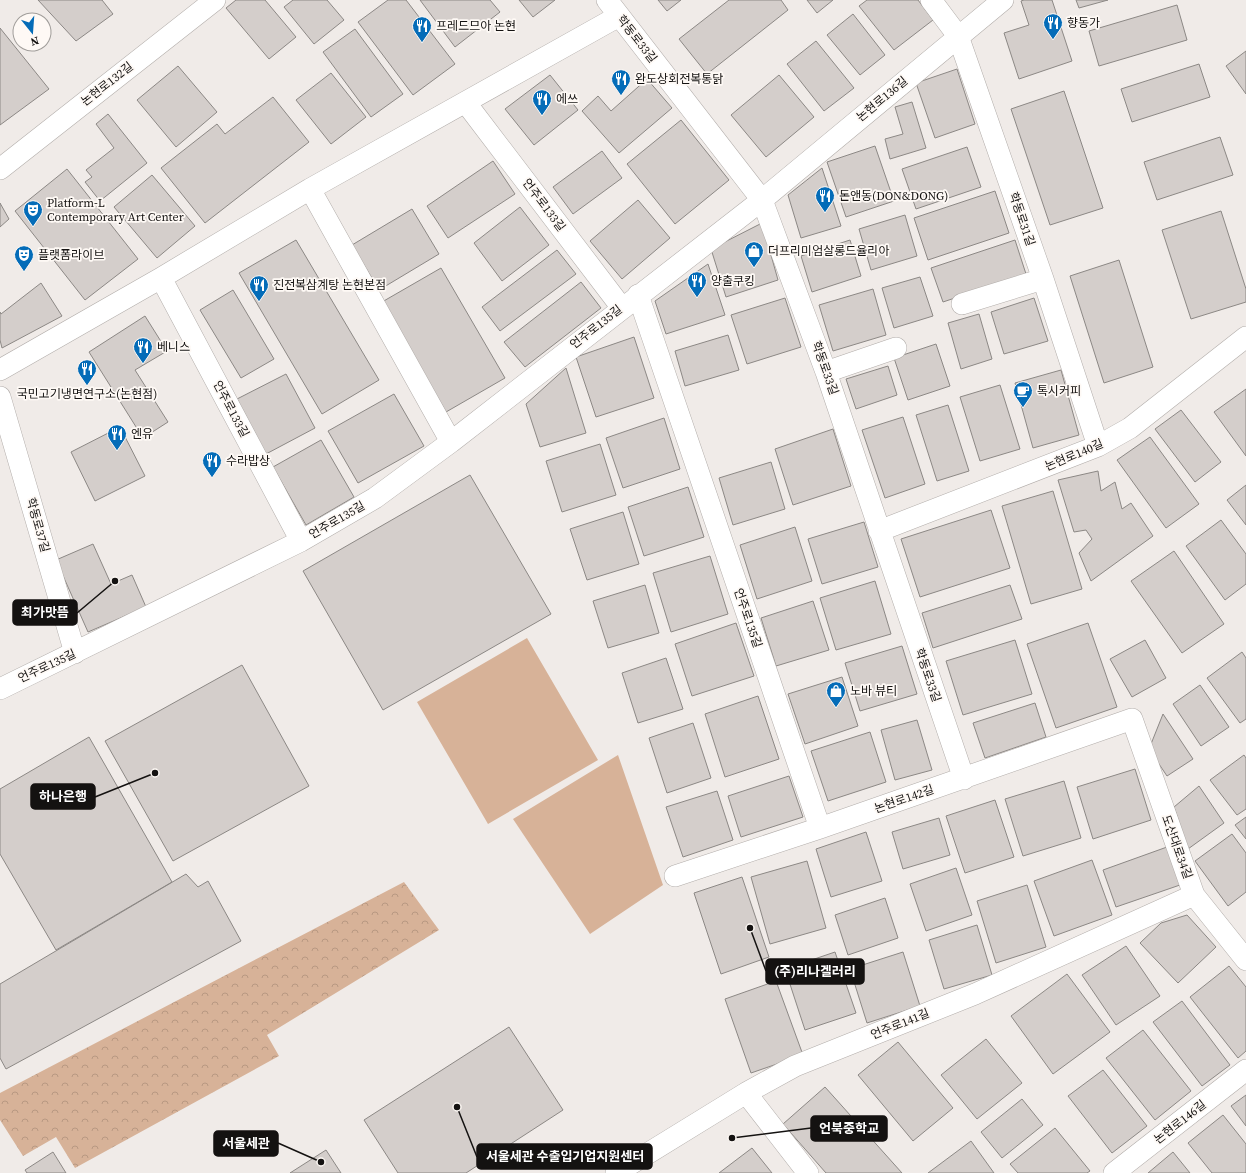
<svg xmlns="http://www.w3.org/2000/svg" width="1246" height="1173" font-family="'Source Serif 4','Noto Sans KR',serif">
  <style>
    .forest { fill: url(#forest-crowns) }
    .pitch { fill: #d7b298 }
    .building { fill: #d4cecb; stroke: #8c8885 }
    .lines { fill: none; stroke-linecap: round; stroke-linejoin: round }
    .street-casing { stroke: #b2adaa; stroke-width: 22 }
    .street { stroke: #fff; stroke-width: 21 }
    .labels { text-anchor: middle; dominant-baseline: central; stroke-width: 3.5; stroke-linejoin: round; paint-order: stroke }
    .poi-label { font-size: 12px; fill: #141211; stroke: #fef9f5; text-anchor: start }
    .street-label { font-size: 12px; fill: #141211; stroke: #fef9f5 }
    .leader { fill: none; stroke: #141211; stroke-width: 1.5 }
    .callout-dot { fill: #141211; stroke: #fef9f5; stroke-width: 1.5 }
    .callout { fill: #141211; stroke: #141211; stroke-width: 1.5 }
    .callout-label { font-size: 13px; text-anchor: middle; font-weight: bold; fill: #fff }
  </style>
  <defs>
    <pattern id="forest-crowns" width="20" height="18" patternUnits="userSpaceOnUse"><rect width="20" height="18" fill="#d7b298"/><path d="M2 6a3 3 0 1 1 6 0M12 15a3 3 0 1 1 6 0" fill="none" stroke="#b89882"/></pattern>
  </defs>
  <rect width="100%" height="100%" fill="#f0ebe8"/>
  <path class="forest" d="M 404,882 L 439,930 L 267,1035 L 279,1056 L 75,1168 L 56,1137 L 23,1156 L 0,1120 L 0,1093 Z"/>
  <path class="pitch" d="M 527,638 L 598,760 L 488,824 L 417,702 Z
    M 618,755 L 663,885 L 590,934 L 513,819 Z"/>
  <path class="building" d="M 38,0 L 102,0 L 113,14 L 76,41 Z
    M 236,0 L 265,0 L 296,37 L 269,59 L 226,8 Z
    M 293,0 L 327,0 L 344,20 L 314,44 L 284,7 Z
    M 388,0 L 406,0 L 455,64 L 413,95 L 358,22 Z
    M 420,0 L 490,0 L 500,12 L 455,47 Z
    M 519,0 L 555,0 L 533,17 Z
    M 658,0 L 681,0 L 667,11 Z
    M 729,0 L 781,0 L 788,10 L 707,74 L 679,39 Z
    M 807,0 L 833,0 L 817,13 Z
    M 867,0 L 918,0 L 933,20 L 894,50 L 859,6 Z
    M 1024,0 L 1052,0 L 1072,61 L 1019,79 L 1004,33 L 1029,25 L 1021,1 Z
    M 1076,0 L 1108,0 L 1079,8 Z
    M 1177,5 L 1187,40 L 1099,66 L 1089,31 Z
    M 853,14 L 885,55 L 860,75 L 827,35 Z
    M 0,28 L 49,89 L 0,125 Z
    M 355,29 L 403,94 L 371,117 L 323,52 Z
    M 816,41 L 854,88 L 824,111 L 787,64 Z
    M 1246,51 L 1246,94 L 1226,66 Z
    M 1199,64 L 1210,97 L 1132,122 L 1121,89 Z
    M 178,66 L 217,112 L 176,147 L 137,100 Z
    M 957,69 L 975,124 L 935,138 L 916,83 Z
    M 331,73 L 366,117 L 331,144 L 296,100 Z
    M 550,75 L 578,110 L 534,145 L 505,109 Z
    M 779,75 L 814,117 L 766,157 L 731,115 Z
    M 647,79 L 672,108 L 619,153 L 582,111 L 598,96 L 611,111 Z
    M 1064,91 L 1103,208 L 1050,225 L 1011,109 Z
    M 273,97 L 309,142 L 205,223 L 161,168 L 217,124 L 225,134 Z
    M 912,102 L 926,148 L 890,159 L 885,139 L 903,134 L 895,107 Z
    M 108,114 L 147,163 L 100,201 L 85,182 L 92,177 L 86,170 L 114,148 L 96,124 Z
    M 681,120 L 729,180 L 675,224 L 627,164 Z
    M 1220,137 L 1233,175 L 1157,200 L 1144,162 Z
    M 875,146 L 894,201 L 846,217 L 827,162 Z
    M 967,147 L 981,187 L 916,209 L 902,169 Z
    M 602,151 L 622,178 L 573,214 L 553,187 Z
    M 493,161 L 515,194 L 448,238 L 427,206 Z
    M 822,168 L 841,226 L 801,238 L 788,195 Z
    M 67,169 L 138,259 L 85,300 L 15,211 Z
    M 152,175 L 195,226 L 157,258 L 114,207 Z
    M 995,191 L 1009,233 L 928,260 L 914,218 Z
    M 638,200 L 670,238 L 622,279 L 590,241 Z
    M 0,203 L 9,219 L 0,227 Z
    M 520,207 L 549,245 L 502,281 L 474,243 Z
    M 412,209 L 439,254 L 379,290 L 352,245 Z
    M 1221,211 L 1246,289 L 1246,302 L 1191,319 L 1162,230 Z
    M 905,215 L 917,256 L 871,270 L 859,229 Z
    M 762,223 L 778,280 L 726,297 L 711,249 Z
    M 296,240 L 379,380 L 322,414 L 239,273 Z
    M 850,240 L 861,276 L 812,292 L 801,256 Z
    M 1015,240 L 1026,274 L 943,302 L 931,268 Z
    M 557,250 L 576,274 L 500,331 L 482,307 Z
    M 1119,260 L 1153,367 L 1104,383 L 1070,276 Z
    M 708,264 L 725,315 L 666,334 L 655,301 Z
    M 441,268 L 505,378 L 446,412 L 382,302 Z
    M 920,277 L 933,316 L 894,328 L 882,288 Z
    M 581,282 L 601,308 L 525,367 L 504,342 Z
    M 41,283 L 62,316 L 2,348 L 0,340 L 0,312 L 1,314 Z
    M 873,289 L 886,335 L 833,351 L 819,305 Z
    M 233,290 L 274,359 L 241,378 L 200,310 Z
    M 785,298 L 801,347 L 747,364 L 731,315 Z
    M 1034,298 L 1048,341 L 1004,354 L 991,312 Z
    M 979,314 L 992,359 L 961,369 L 948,323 Z
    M 145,316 L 167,351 L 135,370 L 168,422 L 143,438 L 89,352 Z
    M 728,335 L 739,370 L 685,386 L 675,351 Z
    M 634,337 L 654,398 L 596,417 L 576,357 Z
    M 936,344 L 950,386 L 908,400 L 894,358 Z
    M 888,366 L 897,395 L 856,409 L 846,379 Z
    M 566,368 L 586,433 L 540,447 L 526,404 Z
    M 1061,370 L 1079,435 L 1033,448 L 1015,383 Z
    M 286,374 L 315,428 L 266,454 L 237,399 Z
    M 1000,385 L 1020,449 L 980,461 L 960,397 Z
    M 1246,389 L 1246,456 L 1214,412 Z
    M 394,394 L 424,446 L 358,483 L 328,431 Z
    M 948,405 L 969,471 L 937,481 L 916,415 Z
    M 1181,410 L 1221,462 L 1195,482 L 1155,429 Z
    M 903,417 L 925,484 L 885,498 L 862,430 Z
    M 664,418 L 680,469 L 623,488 L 606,438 Z
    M 120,427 L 145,476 L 95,501 L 71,452 Z
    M 833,429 L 851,486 L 793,505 L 775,449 Z
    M 1150,437 L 1199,504 L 1166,528 L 1117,460 Z
    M 321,440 L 354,497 L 306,525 L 273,467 Z
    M 600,444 L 616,495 L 562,512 L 546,461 Z
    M 771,462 L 785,509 L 733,525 L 719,478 Z
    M 1098,471 L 1101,491 L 1115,482 L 1122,509 L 1131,503 L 1153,536 L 1091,581 L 1079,553 L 1092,539 L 1086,530 L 1074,532 L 1058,480 Z
    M 470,475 L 551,614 L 383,710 L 303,571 Z
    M 1246,485 L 1246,525 L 1227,500 Z
    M 688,487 L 704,537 L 644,556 L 628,507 Z
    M 1053,491 L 1082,589 L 1031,604 L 1002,506 Z
    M 991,510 L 1010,568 L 920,597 L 901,539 Z
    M 623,512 L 639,564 L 587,580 L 570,529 Z
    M 1221,520 L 1246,554 L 1246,584 L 1225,600 L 1186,546 Z
    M 864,522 L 878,567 L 822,584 L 808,539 Z
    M 795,527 L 812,581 L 757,599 L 740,545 Z
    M 93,544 L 111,584 L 132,575 L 146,607 L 88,632 L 56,560 Z
    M 1174,551 L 1224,624 L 1182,653 L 1131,581 Z
    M 710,556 L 728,614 L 671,632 L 653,573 Z
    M 875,581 L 891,634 L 836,650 L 820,598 Z
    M 645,585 L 659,633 L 608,648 L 593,601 Z
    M 1010,585 L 1022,619 L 933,648 L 922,613 Z
    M 813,601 L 829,650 L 776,666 L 761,618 Z
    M 736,623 L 754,676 L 692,696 L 675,644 Z
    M 1088,623 L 1117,707 L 1056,728 L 1027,644 Z
    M 1015,640 L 1032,694 L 963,715 L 946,661 Z
    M 1145,640 L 1166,678 L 1132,697 L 1110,659 Z
    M 902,646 L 917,694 L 860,711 L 845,663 Z
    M 1242,652 L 1246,658 L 1246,719 L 1240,723 L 1207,678 Z
    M 666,658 L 683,709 L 638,723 L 622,673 Z
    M 242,665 L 309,786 L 173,861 L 105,741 Z
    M 842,677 L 858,726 L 805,744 L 788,694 Z
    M 1200,685 L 1229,727 L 1201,746 L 1173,704 Z
    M 758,696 L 779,759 L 725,777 L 705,714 Z
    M 1035,703 L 1046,737 L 985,758 L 973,723 Z
    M 1163,714 L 1193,759 L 1167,776 L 1149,749 Z
    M 917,720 L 932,770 L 895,780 L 881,730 Z
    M 693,723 L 711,778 L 667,793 L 649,738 Z
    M 870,732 L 886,782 L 828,801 L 811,751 Z
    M 89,737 L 172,882 L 56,950 L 0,854 L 0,789 Z
    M 1244,755 L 1246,758 L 1246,809 L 1237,815 L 1210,780 Z
    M 1135,769 L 1151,820 L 1093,839 L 1077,787 Z
    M 789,776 L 803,817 L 741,837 L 728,796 Z
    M 1064,781 L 1081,838 L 1023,856 L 1005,799 Z
    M 1199,786 L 1224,823 L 1188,849 L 1174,807 Z
    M 717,791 L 733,840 L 683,857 L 666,807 Z
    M 995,800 L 1014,857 L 965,873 L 946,816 Z
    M 1246,817 L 1246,839 L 1235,825 Z
    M 939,818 L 950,855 L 903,869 L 892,832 Z
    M 866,832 L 882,881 L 831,897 L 816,849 Z
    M 1232,834 L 1246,853 L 1246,892 L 1228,906 L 1195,861 Z
    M 1167,847 L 1180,885 L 1116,907 L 1103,870 Z
    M 1092,860 L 1112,915 L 1054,936 L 1034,881 Z
    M 807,861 L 826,928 L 770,944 L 751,877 Z
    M 956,868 L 972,915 L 926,931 L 910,884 Z
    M 186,874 L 198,887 L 208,881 L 241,941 L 6,1069 L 0,1058 L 0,984 Z
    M 742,877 L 769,957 L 721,974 L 694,893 Z
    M 1027,885 L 1046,947 L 996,963 L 977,901 Z
    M 885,898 L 898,938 L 848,955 L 835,915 Z
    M 1187,915 L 1216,947 L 1178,983 L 1140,943 L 1161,923 Z
    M 977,925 L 992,975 L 944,989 L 929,940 Z
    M 1126,946 L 1160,996 L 1116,1025 L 1082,975 Z
    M 835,952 L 856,1013 L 805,1030 L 785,969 Z
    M 903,952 L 920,1006 L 867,1023 L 850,969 Z
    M 1229,966 L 1246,987 L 1246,1051 L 1238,1058 L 1190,997 Z
    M 1067,974 L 1110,1032 L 1053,1074 L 1011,1016 Z
    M 776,981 L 803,1055 L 751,1073 L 725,999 Z
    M 1182,1001 L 1230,1065 L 1202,1086 L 1153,1022 Z
    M 509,1027 L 563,1110 L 466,1173 L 398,1173 L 364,1120 Z
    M 1143,1030 L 1191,1091 L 1155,1120 L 1106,1058 Z
    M 986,1039 L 1022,1083 L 977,1119 L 941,1075 Z
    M 898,1042 L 953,1108 L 913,1141 L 858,1075 Z
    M 1103,1070 L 1147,1126 L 1112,1153 L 1068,1096 Z
    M 825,1087 L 902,1173 L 826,1173 L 783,1124 Z
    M 1246,1095 L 1246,1126 L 1231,1106 Z
    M 1022,1099 L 1043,1125 L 1002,1158 L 981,1132 Z
    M 1223,1115 L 1246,1144 L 1246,1173 L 1212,1173 L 1188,1143 Z
    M 1055,1128 L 1090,1171 L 1087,1173 L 1018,1173 L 1010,1164 Z
    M 971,1141 L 994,1173 L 928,1173 Z
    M 752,1148 L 772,1173 L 719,1173 Z
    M 326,1150 L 341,1173 L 290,1173 Z
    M 53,1152 L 66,1173 L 27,1173 L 25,1170 Z
    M 1173,1152 L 1190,1173 L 1148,1173 Z"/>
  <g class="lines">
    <g class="street-casing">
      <path id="street" d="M 607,0 L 762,200 L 826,372 L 964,779
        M 931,0 L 958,36 L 1043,279 L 1098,446
        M 466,103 L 622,308
        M 0,169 L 215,0
        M 310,189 L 451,442
        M 161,278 L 301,541
        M 638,295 L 820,828
        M 962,304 L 1043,279
        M 0,370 L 161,278 L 310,189 L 619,16
        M 826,372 L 896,348
        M 0,397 L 75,653
        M 879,531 L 1098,446 L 1130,428 L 1246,337
        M 0,689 L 301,541 L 375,498 L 451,442 L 762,200 L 1003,0
        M 675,876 L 820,828 L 1132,719 L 1194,895 L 1246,960
        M 746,1093 L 808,1173
        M 616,1173 L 746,1093 L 795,1066 L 975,994 L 1194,895
        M 1114,1173 L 1246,1070"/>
    </g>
    <use href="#street" class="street"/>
  </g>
  <defs>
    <g id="restaurant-pin" transform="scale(1)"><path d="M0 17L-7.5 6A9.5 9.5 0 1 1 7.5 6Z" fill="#046cb8" stroke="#fef9f5"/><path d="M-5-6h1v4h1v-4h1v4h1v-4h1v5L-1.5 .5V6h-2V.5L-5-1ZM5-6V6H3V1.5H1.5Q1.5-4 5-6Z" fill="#fff"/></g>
    <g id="theatre-pin" transform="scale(1)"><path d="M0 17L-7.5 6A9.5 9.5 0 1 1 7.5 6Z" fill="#046cb8" stroke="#fef9f5"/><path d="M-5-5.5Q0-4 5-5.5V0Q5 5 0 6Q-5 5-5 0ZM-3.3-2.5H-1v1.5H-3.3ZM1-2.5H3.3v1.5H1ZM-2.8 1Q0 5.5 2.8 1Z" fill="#fff"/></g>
    <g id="shop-pin" transform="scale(1)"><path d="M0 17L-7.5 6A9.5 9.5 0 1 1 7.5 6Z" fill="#046cb8" stroke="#fef9f5"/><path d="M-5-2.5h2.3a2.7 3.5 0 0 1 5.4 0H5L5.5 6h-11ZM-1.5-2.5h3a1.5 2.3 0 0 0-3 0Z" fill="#fff"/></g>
    <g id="cafe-pin" transform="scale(1)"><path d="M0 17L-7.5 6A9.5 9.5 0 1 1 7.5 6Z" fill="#046cb8" stroke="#fef9f5"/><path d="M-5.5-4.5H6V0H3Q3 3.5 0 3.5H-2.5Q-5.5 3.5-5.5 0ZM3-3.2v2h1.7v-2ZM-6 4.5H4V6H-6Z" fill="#fff"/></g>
  </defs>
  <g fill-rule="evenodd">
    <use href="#restaurant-pin" x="1053" y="23"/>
    <use href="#restaurant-pin" x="422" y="26"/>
    <use href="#restaurant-pin" x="621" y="79"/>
    <use href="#restaurant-pin" x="542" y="99"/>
    <use href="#restaurant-pin" x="825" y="196"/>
    <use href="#theatre-pin" x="33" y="210"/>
    <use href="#shop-pin" x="754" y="251"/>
    <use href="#theatre-pin" x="24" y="255"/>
    <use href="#restaurant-pin" x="697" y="281"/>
    <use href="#restaurant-pin" x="259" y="285"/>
    <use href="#restaurant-pin" x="143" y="347"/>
    <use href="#restaurant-pin" x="87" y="369"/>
    <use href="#cafe-pin" x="1023" y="391"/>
    <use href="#restaurant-pin" x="117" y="434"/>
    <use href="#restaurant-pin" x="212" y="461"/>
    <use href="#shop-pin" x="836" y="691"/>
  </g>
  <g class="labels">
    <g class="poi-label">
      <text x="1067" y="23">향동가</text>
      <text x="436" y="26">프레드므아 논현</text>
      <text x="635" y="79">완도상회전복통닭</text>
      <text x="556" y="99">에쓰</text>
      <text x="839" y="196">돈앤동(DON&amp;DONG)</text>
      <text x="47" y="203">Platform-L<tspan x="47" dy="14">Contemporary Art Center</tspan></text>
      <text x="768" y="251">더프리미엄살롱드율리아</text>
      <text x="38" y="255">플랫폼라이브</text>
      <text x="711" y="281">양출쿠킹</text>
      <text x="273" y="285">진전복삼계탕 논현본점</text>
      <text x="157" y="347">베니스</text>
      <text x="1037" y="391">톡시커피</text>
      <text x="87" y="394" text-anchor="middle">국민고기냉면연구소(논현점)</text>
      <text x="131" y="434">엔유</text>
      <text x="226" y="461">수라밥상</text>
      <text x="850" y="691">노바 뷰티</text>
    </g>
    <g class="street-label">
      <text transform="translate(637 39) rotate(52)">학동로33길</text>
      <text transform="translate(107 84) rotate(-38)">논현로132길</text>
      <text transform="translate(882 99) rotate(-40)">논현로136길</text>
      <text transform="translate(544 205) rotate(53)">언주로133길</text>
      <text transform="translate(1022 219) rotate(71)">학동로31길</text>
      <text transform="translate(596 327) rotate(-38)">언주로135길</text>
      <text transform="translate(825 368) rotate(70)">학동로33길</text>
      <text transform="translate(231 409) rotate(62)">언주로133길</text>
      <text transform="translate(1074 455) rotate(-23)">논현로140길</text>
      <text transform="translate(337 520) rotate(-30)">언주로135길</text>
      <text transform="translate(38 525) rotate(74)">학동로37길</text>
      <text transform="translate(748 618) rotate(71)">언주로135길</text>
      <text transform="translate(47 666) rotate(-25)">언주로135길</text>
      <text transform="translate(928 675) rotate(71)">학동로33길</text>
      <text transform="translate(904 799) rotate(-19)">논현로142길</text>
      <text transform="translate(1177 847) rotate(70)">도산대로34길</text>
      <text transform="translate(900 1024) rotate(-22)">언주로141길</text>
      <text transform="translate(1180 1122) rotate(-38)">논현로146길</text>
    </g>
  </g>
  <path class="leader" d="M115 581L77 613M155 773L95 797M750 928L766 971M732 1138L811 1128M321 1162L278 1143M457 1107L477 1157"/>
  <g class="callout-dot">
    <circle cx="115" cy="581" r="4"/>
    <circle cx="155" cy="773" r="4"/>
    <circle cx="750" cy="928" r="4"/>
    <circle cx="732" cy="1138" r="4"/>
    <circle cx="321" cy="1162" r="4"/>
    <circle cx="457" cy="1107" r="4"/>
  </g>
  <g class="callout">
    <rect x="13" y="600" width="64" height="25" rx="4"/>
    <rect x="31" y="784" width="64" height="25" rx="4"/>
    <rect x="766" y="959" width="98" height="25" rx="4"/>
    <rect x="811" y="1116" width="76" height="25" rx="4"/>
    <rect x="214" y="1131" width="64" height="25" rx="4"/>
    <rect x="477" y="1144" width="175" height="25" rx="4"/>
  </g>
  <g class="callout-label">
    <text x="45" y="617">최가맛뜸</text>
    <text x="63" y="801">하나은행</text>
    <text x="815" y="976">(주)리나겔러리</text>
    <text x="849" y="1133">언북중학교</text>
    <text x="246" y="1148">서울세관</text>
    <text x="565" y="1161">서울세관 수출입기업지원센터</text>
  </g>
  <g transform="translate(32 32) rotate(163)"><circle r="19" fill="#fef9f5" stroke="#a09d9a"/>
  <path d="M0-3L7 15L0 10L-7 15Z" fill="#046cb8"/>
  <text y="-6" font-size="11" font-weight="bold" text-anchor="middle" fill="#141211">N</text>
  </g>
</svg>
